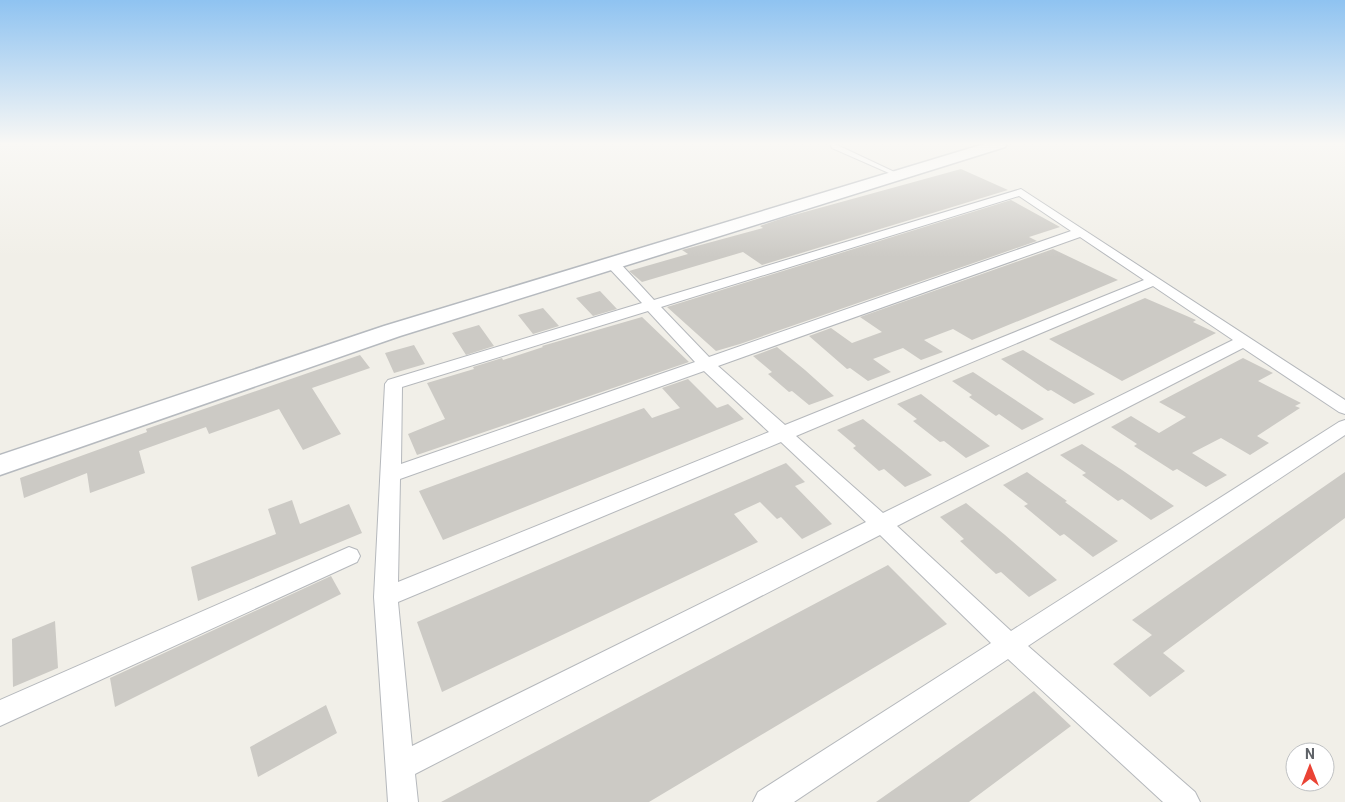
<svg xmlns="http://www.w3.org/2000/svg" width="1345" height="802" font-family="Roboto,sans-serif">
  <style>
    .building { fill: #cccac5 }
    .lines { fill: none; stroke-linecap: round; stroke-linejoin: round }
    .lane-casing { stroke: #b5b8bc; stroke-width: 2 }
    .street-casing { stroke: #b5b8bc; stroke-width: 2 }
    .secondary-casing { stroke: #b6babf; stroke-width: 3 }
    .lane { fill: #fff; fill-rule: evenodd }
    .street { fill: #fff; fill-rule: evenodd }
    .secondary { fill: #fff; fill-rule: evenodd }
  </style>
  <rect width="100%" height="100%" fill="#f1efe8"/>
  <path class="building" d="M 961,169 L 1008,190 L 762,265 L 743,252 L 642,282 L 629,271 L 688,254 L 682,250 L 763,228 L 760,226 L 783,218 Z
    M 1011,200 L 1060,227 L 1029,237 L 1037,241 L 740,344 L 716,351 L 667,307 Z
    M 1053,249 L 1118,280 L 972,340 L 953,329 L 924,340 L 943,352 L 921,360 L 903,348 L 873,359 L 891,372 L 868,381 L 850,368 L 847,369 L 809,336 L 831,328 L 852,343 L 882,332 L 860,317 Z
    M 600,291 L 617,309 L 593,316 L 576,298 Z
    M 1145,298 L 1196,320 L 1193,322 L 1216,333 L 1122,381 L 1049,339 Z
    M 543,308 L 559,326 L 533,334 L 518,315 Z
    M 642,317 L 689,362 L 417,455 L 408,434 L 445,419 L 427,383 L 474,369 L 473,367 L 502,358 L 503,360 L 543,347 L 542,346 Z
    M 479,325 L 494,346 L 466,355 L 452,333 Z
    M 414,345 L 425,364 L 394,373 L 385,353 Z
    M 777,347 L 805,370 L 834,396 L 809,405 L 792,391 L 789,392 L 768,374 L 772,372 L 753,356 Z
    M 1023,350 L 1095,394 L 1074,404 L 1051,390 L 1048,391 L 1001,359 Z
    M 360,355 L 370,368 L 312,388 L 341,434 L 303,450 L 279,409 L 209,434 L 206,427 L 139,451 L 145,473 L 90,493 L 87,473 L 24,498 L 20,478 L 147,432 L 146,429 Z
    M 1243,358 L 1273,373 L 1258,381 L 1301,403 L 1295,406 L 1300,408 L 1257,436 L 1269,443 L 1250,455 L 1221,438 L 1192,453 L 1227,475 L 1206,487 L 1177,469 L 1173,471 L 1134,446 L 1137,444 L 1111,427 L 1131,416 L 1159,433 L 1186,417 L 1159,402 Z
    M 973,372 L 1044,419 L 1022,430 L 999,414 L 996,416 L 969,397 L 972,395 L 952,381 Z
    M 688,379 L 717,408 L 728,404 L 744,419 L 443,540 L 419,491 L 644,408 L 652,418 L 680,408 L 662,388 Z
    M 921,394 L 951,417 L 990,446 L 966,458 L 944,441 L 940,442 L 913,421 L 917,419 L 897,404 Z
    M 863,419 L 899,448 L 932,475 L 905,487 L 884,469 L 879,471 L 853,448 L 856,446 L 837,430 Z
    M 1082,444 L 1122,470 L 1174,506 L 1151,520 L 1122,499 L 1118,501 L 1082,475 L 1086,473 L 1060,455 Z
    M 786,463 L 805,482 L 795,486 L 832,524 L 802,539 L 781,517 L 777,519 L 760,502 L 734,514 L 758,542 L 442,692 L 417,622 Z
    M 1027,472 L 1067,501 L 1065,502 L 1118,541 L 1093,557 L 1064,534 L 1060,536 L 1024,506 L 1028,504 L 1003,485 Z
    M 1345,472 L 1345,518 L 1163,653 L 1185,671 L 1150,697 L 1113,664 L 1152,635 L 1132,620 Z
    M 292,500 L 300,524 L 349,504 L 362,533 L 198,601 L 191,567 L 276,534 L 268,509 Z
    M 966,503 L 1005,535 L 1057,580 L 1029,597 L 1001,572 L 996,574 L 960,541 L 964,539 L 940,517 Z
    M 888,565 L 947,624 L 649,802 L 441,802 Z
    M 331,576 L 341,594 L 115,707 L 110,678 Z
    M 55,621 L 58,668 L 13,687 L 12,639 Z
    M 1034,691 L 1071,726 L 969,802 L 876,802 Z
    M 326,705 L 337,733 L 258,777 L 250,747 Z"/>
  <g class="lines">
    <g class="lane-casing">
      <path id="lane" d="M 830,144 L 835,144 L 903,176 L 898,177 L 832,148 Z"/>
    </g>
    <g class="street-casing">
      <path id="street" d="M 1021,189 L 1345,400 L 1345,414 L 1339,412 L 1243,348 L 897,526 L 1011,631 L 1339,422 L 1345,420 L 1345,435 L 1028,646 L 1195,792 L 1200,802 L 1163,802 L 1008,659 L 794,802 L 753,802 L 758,792 L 991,643 L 880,535 L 415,774 L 418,802 L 388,802 L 374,597 L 385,384 L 388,380 L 642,303 L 608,267 L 606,264 L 608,261 L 618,261 L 654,300 ZM 1019,196 L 1071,231 L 709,357 L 661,307 ZM 1080,237 L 1144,280 L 785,425 L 718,366 ZM 1153,286 L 1233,340 L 883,513 L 796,436 ZM 648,311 L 695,362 L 401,464 L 402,387 ZM 704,371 L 769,432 L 398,582 L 400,479 ZM 781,442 L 866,522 L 412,746 L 398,602 Z
        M 349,547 L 357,550 L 360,556 L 357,562 L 0,726 L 0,700 Z"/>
    </g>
    <g class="secondary-casing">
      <path id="secondary" d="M 984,144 L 1007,144 L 1005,147 L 400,336 L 0,475 L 0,455 L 384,326 Z"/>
    </g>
    <use href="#lane" class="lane"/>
    <use href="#street" class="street"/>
    <use href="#secondary" class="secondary"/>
  </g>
  <linearGradient id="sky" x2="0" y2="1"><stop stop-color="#8fc3f1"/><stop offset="0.56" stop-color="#f9f8f5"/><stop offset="1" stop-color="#f9f8f5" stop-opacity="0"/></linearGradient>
  <rect width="1345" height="257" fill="url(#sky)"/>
  <g transform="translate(1310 767)"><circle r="24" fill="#ffffff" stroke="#bfc1c3"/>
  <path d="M0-4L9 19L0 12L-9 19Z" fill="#ea4335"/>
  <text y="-8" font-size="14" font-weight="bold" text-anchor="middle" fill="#5f6368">N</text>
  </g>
</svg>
